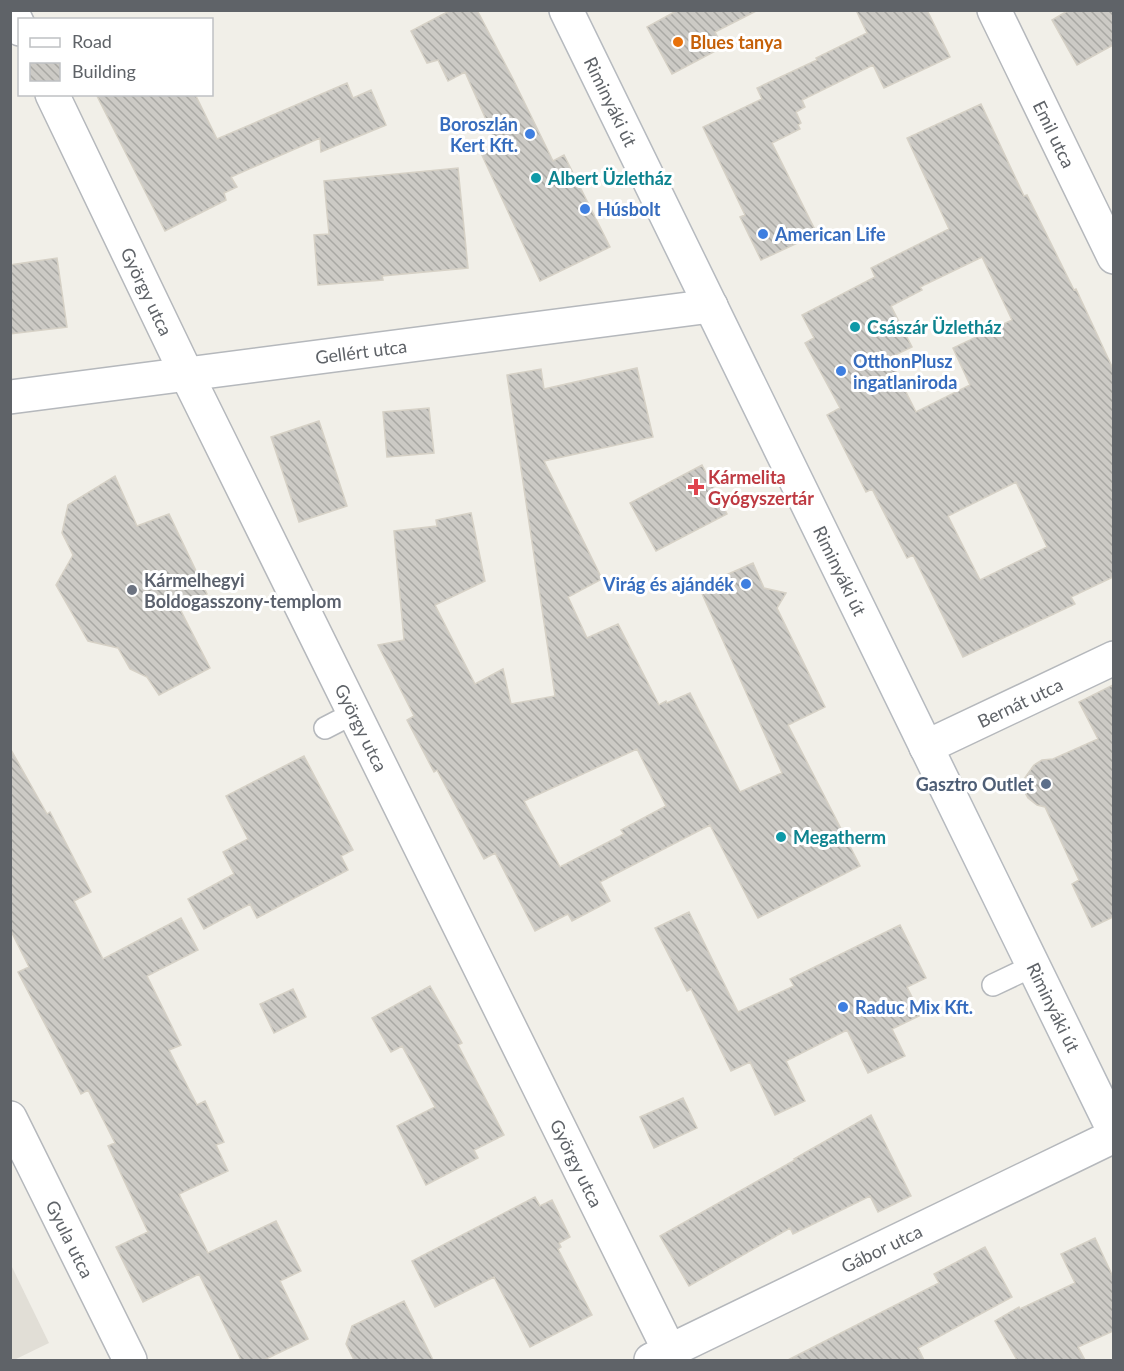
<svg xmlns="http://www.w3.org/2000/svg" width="1124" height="1371" font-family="Lato,sans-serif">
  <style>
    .education { fill: #e1ded6 }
    .building { fill: url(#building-back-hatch); stroke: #d6d1c6; stroke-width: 1.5; fill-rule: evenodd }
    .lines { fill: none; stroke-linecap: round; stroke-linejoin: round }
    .lane-casing { stroke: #b5b8bc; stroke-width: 24 }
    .street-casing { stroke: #b5b8bc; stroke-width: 36 }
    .secondary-casing { stroke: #b6babf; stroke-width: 36 }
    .lane { stroke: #fff; stroke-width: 21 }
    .street { stroke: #fff; stroke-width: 33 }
    .secondary { stroke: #fff; stroke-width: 33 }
    .food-dot { fill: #e8710a; stroke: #fff; stroke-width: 2 }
    .shop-dot { fill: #3f7fe0; stroke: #fff; stroke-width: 2 }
    .culture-dot { fill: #0f9aa8; stroke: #fff; stroke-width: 2 }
    .health-dot { fill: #e0444e; stroke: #fff; stroke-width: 2 }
    .worship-dot { fill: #6b7280; stroke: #fff; stroke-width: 2 }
    .service-dot { fill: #5c6f8a; stroke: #fff; stroke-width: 2 }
    .labels { text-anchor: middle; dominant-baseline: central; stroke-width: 6; stroke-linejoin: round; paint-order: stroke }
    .food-label { font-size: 18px; font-weight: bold; fill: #c56008; stroke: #fff; text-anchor: start }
    .street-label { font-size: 18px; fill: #5f6368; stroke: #fff }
    .shop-label { font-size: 18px; font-weight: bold; fill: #366cbe; stroke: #fff; text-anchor: start }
    .culture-label { font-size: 18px; font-weight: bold; fill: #0d838f; stroke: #fff; text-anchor: start }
    .health-label { font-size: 18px; font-weight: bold; fill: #be3a42; stroke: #fff; text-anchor: start }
    .worship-label { font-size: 18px; font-weight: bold; fill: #5b616d; stroke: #fff; text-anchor: start }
    .service-label { font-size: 18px; font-weight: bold; fill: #4e5e75; stroke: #fff; text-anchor: end }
  </style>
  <defs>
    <pattern id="building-back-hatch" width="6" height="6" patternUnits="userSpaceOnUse" patternTransform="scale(1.5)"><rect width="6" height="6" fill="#cccac5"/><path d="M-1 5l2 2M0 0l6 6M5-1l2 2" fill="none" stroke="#a9a8a4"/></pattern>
  </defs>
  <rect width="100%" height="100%" fill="#f1efe8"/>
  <path class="education" d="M 11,1265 L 49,1343 L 14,1360 L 10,1360 Z"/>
  <path class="building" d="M 451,10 L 477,10 L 513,79 L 553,161 L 564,155 L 610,247 L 540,281 L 480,151 L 499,149 L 465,72 L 448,81 L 438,60 L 427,63 L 411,31 Z
    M 678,10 L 758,10 L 715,32 L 723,47 L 672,74 L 647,27 Z
    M 856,10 L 927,10 L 950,57 L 884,88 L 873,65 L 802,100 L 805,107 L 796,112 L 801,123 L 798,125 L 800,129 L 772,143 L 817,234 L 761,260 L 740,217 L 745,215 L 703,127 L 762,99 L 757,88 L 817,60 L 816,58 L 867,33 Z
    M 1069,10 L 1113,10 L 1113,45 L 1077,65 L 1052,20 Z
    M 347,83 L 353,98 L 371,90 L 386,125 L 321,152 L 320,138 L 231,177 L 237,187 L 224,193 L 226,200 L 165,231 L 96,94 L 195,94 L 217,139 Z
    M 981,104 L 1024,196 L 1027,195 L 1074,290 L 1076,289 L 1113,369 L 1113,577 L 1071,597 L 1075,604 L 963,657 L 913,555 L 907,558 L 872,489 L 866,492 L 827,415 L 840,408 L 805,343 L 814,338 L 802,315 L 875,277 L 871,268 L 949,229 L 907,138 ZM 982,257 L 1012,320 L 953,348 L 970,385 L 916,412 L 889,358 L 912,347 L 891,306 L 922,290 L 920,287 ZM 1016,482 L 1047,547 L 980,580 L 948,516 Z
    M 458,168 L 468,268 L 382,276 L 383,280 L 318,285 L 314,235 L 329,234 L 324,181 Z
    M 57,258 L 67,327 L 10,334 L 10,265 Z
    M 637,368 L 653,437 L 544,461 L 602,579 L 568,597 L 587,638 L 618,624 L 659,705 L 666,701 L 667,703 L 690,693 L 740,792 L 782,773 L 699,587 L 753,563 L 764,588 L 786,593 L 777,608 L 825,707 L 788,725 L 860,866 L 758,918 L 710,825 L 600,882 L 610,901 L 572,921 L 568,914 L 535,931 L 495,853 L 484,859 L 437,770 L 434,772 L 407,720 L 414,716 L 378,645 L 404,640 L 394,531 L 437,526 L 436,520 L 471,513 L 485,581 L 435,605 L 475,684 L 503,669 L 511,704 L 555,696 L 507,375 L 541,369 L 544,389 ZM 637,749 L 666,806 L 621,830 L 624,834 L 560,867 L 524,801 Z
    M 429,408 L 434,453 L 387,457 L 383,412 Z
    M 319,421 L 347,506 L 299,522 L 271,437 Z
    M 702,465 L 727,514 L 656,551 L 630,503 Z
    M 115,476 L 137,526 L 169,514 L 207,594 L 180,609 L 210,668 L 159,695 L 147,677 L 130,669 L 118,648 L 88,641 L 56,585 L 73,555 L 62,533 L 68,505 Z
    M 1113,685 L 1113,917 L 1092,927 L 1072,884 L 1079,880 L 1045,807 L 1037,805 L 1028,798 L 1023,789 L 1024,779 L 1034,765 L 1042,760 L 1053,759 L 1098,739 L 1079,702 Z
    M 10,748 L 47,814 L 50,812 L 91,892 L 74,901 L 103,959 L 181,918 L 198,950 L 147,976 L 181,1045 L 169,1050 L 197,1105 L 205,1101 L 224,1142 L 216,1145 L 228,1171 L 179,1194 L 208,1253 L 276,1221 L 301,1271 L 280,1281 L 308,1339 L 264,1360 L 241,1360 L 199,1274 L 143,1302 L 116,1247 L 148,1232 L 108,1146 L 115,1143 L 88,1090 L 81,1094 L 18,972 L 29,967 L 10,929 Z
    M 304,756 L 353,850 L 341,856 L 348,870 L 257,918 L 250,904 L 204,929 L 188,899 L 234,874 L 223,852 L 248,839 L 226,796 Z
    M 689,912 L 738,1012 L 794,986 L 790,979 L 900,925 L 926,978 L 907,987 L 921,1015 L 892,1029 L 905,1056 L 868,1073 L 847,1030 L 786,1061 L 805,1101 L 775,1115 L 750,1062 L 731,1071 L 691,989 L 687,991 L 655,928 Z
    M 430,986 L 462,1043 L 458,1045 L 504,1135 L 474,1150 L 478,1158 L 426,1185 L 397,1126 L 435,1107 L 402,1046 L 391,1052 L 372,1018 Z
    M 293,989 L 306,1017 L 274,1033 L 260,1004 Z
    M 683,1098 L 697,1128 L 654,1148 L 640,1117 Z
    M 871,1115 L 911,1196 L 878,1212 L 870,1196 L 793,1234 L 790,1228 L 689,1286 L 660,1236 L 795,1160 L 794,1159 Z
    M 535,1197 L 540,1206 L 552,1200 L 570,1237 L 559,1243 L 561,1247 L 558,1249 L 592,1315 L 530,1347 L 494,1277 L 435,1307 L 412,1261 Z
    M 1095,1238 L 1113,1277 L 1113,1331 L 1078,1347 L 1085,1360 L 1017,1360 L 995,1321 L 1019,1307 L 1020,1309 L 1075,1283 L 1061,1254 Z
    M 985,1247 L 1012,1297 L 918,1348 L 924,1360 L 788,1360 L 939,1283 L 934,1274 Z
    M 404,1301 L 433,1360 L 354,1360 L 346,1344 L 352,1326 Z"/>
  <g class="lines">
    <g class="lane-casing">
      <path id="lane" d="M 325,728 L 354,713
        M 993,985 L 1033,966"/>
    </g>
    <g class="street-casing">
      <g id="street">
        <path d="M 11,10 L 20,29"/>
        <path id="s1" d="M 994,10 L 1114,257"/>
        <path id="s2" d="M 52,94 L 186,373 L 674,1360"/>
        <path id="s3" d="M 10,397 L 711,306"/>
        <path id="s4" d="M 926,747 L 1114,658"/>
        <path id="s5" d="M 10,1118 L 130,1360"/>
        <path id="s6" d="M 651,1360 L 1114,1136"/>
      </g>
    </g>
    <g class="secondary-casing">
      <g id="secondary">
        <path id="s7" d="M 566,10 L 1114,1131"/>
      </g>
    </g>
    <use href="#lane" class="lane"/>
    <use href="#street" class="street"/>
    <use href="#secondary" class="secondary"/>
  </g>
  <circle class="food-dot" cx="678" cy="42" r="6"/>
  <g class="shop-dot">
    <circle cx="530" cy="134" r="6"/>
    <circle cx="585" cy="209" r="6"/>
    <circle cx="763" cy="234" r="6"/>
    <circle cx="841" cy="371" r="6"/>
    <circle cx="746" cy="584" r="6"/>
    <circle cx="843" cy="1007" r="6"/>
  </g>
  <g class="culture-dot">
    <circle cx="536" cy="178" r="6"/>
    <circle cx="855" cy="327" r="6"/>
    <circle cx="781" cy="837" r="6"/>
  </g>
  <path class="health-dot" d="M693 478h6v6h6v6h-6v6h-6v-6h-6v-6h6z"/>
  <circle class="worship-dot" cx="132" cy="590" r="6"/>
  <circle class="service-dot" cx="1046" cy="784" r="6"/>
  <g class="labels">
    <g class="food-label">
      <text x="690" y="42">Blues tanya</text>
    </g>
    <g class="street-label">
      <text stroke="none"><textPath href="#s7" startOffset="102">Riminyáki út</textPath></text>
      <text stroke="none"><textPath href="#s1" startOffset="138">Emil utca</textPath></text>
      <text stroke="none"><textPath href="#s2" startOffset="219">György utca</textPath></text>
      <text stroke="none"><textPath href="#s3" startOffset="354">Gellért utca</textPath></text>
      <text stroke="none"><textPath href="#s7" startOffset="624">Riminyáki út</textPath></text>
      <text stroke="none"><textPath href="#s4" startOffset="104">Bernát utca</textPath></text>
      <text stroke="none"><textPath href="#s2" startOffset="705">György utca</textPath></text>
      <text stroke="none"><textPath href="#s7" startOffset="1110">Riminyáki út</textPath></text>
      <text stroke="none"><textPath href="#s2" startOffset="1191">György utca</textPath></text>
      <text stroke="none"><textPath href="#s5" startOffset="135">Gyula utca</textPath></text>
      <text stroke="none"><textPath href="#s6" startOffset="256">Gábor utca</textPath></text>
    </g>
    <g class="shop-label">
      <text x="518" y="124" text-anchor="end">Boroszlán<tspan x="518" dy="21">Kert Kft.</tspan></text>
      <text x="597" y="209">Húsbolt</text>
      <text x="775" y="234">American Life</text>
      <text x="853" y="361">OtthonPlusz<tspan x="853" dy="21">ingatlaniroda</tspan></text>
      <text x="734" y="584" text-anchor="end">Virág és ajándék</text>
      <text x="855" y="1007">Raduc Mix Kft.</text>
    </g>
    <g class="culture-label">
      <text x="548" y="178">Albert Üzletház</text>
      <text x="867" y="327">Császár Üzletház</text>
      <text x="793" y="837">Megatherm</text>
    </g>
    <g class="health-label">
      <text x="708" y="477">Kármelita<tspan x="708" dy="21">Gyógyszertár</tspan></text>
    </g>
    <g class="worship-label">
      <text x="144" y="580">Kármelhegyi<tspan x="144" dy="21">Boldogasszony-templom</tspan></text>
    </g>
    <g class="service-label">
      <text x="1034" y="784">Gasztro Outlet</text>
    </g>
  </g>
  <rect width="1124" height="1371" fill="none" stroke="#5f6368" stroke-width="24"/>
  <rect x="18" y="18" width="195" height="78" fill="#ffffff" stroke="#bfc1c3" stroke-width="1.5"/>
  <rect x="30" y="38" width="30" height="9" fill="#ffffff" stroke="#bfc1c3" stroke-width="1.5"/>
  <text x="72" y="48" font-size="18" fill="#5f6368">Road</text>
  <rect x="30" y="63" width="30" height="18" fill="url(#building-back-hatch)" stroke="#bfc1c3" stroke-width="1.5"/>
  <text x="72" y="78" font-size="18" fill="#5f6368">Building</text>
</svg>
